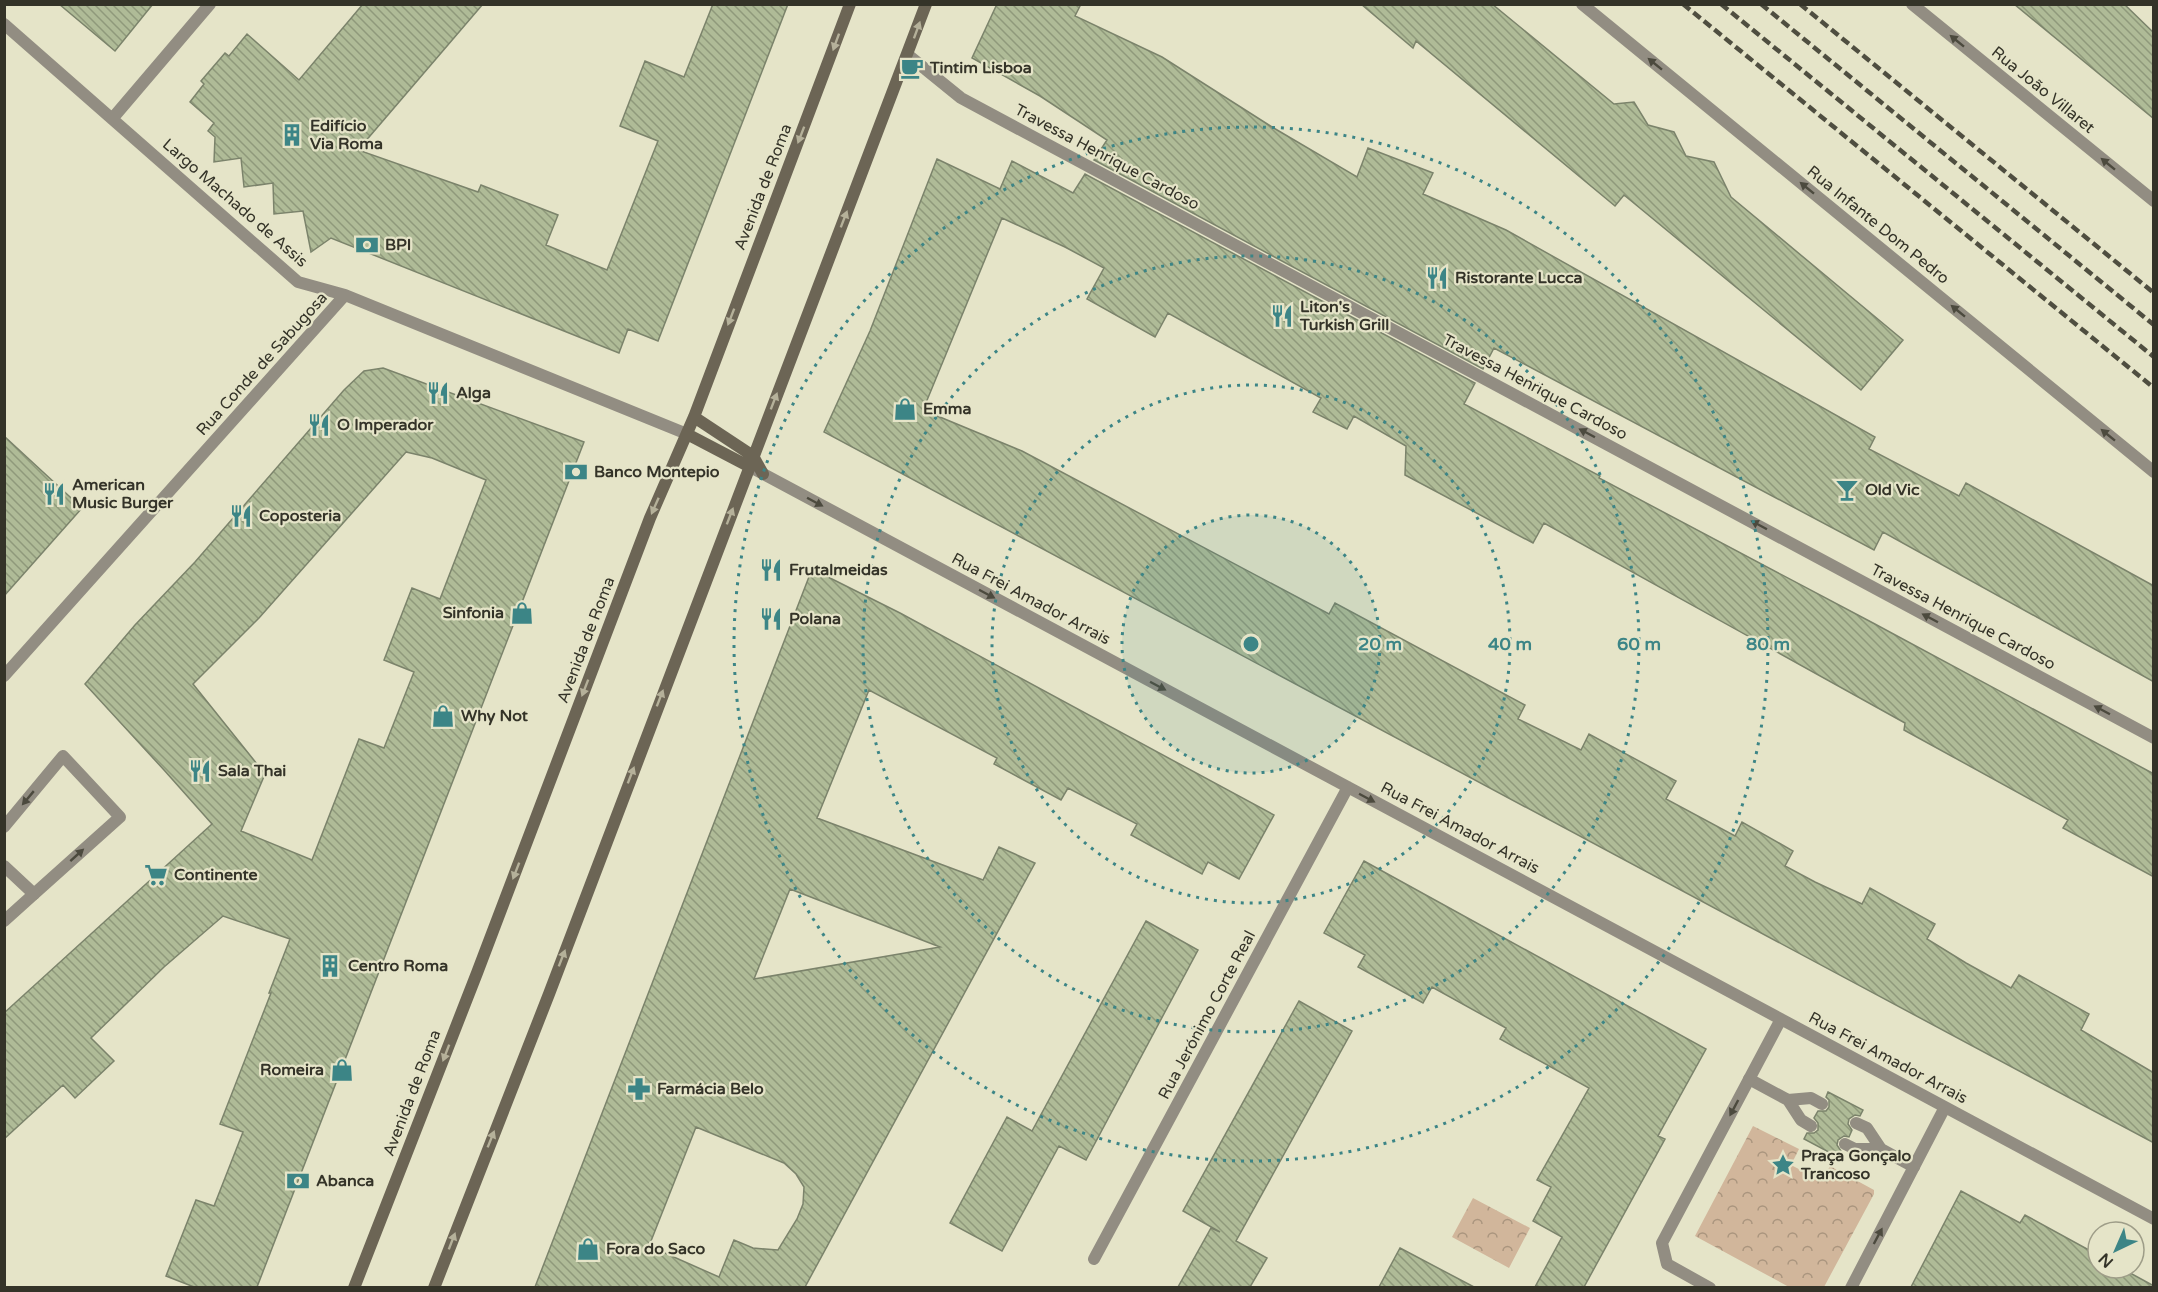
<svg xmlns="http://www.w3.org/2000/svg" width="2158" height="1292" font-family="'Varela Round',sans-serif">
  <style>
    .forest { fill: url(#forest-crowns) }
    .building { fill: url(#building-back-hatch); stroke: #7b836b; stroke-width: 1.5; fill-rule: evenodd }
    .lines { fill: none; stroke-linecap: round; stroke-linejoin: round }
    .service { stroke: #928d82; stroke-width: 12 }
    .minor { stroke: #928d82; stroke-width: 12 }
    .secondary { stroke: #6c6555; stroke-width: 12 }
    .rail { stroke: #4f4e40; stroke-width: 4.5; stroke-dasharray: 9 4.5; stroke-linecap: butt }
    .oneway { fill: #b5b19a }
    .oneway2 { fill: #4c4a3e }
    .ring { fill: none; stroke: #3c8586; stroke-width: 3; stroke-dasharray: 3 6 }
    .labels { text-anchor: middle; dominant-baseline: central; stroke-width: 4.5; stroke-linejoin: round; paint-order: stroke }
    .poi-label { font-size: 16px; font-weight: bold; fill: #343328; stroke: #e5e4c8; text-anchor: start }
    .street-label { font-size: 16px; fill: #343328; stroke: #e5e4c8 }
    .centre { fill: #3c8586; stroke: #e5e4c8; stroke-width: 3 }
    .ring-label { font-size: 18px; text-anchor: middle; font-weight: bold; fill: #3c8586; stroke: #e5e4c8; stroke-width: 4.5; stroke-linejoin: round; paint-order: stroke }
  </style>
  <defs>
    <pattern id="forest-crowns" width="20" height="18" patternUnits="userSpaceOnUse" patternTransform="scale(1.5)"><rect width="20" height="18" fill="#d1b69b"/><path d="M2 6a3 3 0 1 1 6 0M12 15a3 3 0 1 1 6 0" fill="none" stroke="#aa957e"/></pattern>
    <pattern id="building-back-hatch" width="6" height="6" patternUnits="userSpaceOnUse" patternTransform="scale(1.5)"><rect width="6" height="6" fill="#afbb97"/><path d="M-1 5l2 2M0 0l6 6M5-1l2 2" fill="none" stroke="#8f997b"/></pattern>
  </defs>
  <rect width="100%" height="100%" fill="#e5e4c8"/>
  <path class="forest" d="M 1753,1126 L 1799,1149 L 1791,1165 L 1822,1181 L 1830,1166 L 1874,1190 L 1874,1194 L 1824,1287 L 1789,1287 L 1695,1236 Z
    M 1473,1198 L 1530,1228 L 1509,1268 L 1452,1237 Z"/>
  <path class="building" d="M 59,4 L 153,4 L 115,51 Z
    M 363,4 L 483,4 L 358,150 L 478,192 L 481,185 L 558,215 L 546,245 L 607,270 L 658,141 L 620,126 L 645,61 L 684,77 L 713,4 L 788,4 L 658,341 L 628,329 L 619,353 L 331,238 L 311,252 L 303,211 L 274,214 L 273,183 L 244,187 L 241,158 L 214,162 L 215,137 L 208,131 L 214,123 L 190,102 L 204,84 L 201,81 L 225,53 L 229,56 L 247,34 L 299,80 Z
    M 997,4 L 1081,4 L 1075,16 L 1162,57 L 1272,127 L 1357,177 L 1368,148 L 1433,173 L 1423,194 L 1506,230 L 1875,437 L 1869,449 L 1959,496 L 1966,483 L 2154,586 L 2154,682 L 1883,532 L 1874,550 L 1494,348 L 1483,369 L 1094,160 L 1107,140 L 1040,96 L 972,58 Z
    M 1361,4 L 1492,4 L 1614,104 L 1634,102 L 1648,125 L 1674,132 L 1686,156 L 1714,162 L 1731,197 L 1903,340 L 1861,390 L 1624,195 L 1615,206 L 1416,41 L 1413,48 Z
    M 2014,4 L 2124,4 L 2154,33 L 2154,119 Z
    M 937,159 L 1000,189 L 1012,161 L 1073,193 L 1085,174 L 1475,383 L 1464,404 L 1600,476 L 1599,478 L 1873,623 L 2154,774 L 2154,877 L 2063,828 L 2068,820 L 1904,730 L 1905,723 L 1544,523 L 1533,543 L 1405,475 L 1406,446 L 1354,416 L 1347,429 L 1313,412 L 1321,398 L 1168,313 L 1155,337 L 1087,299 L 1104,268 L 1065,247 L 1002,218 L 923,410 L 1022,451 L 1329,614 L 1335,603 L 1525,705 L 1518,719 L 1581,750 L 1589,734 L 1676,781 L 1666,799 L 1735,836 L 1742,822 L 1793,851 L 1785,866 L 1815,882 L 1862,904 L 1870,888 L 1935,924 L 1927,939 L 1966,963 L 2011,988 L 2019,975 L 2089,1014 L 2081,1030 L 2154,1073 L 2154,1143 L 824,432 L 870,331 Z
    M 383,368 L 584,442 L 257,1287 L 194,1287 L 166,1276 L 196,1200 L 214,1206 L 243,1132 L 220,1124 L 271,993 L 269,993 L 290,939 L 223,916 L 164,967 L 91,1038 L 114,1061 L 75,1098 L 63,1085 L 4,1139 L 4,1013 L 212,824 L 164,770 L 85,684 L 135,625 L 195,562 L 344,390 L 364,371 ZM 406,452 L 432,458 L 486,480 L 440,599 L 412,588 L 384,660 L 414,672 L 384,748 L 359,739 L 312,860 L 241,831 L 265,774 L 193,684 L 259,618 Z
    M 4,436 L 82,508 L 4,596 Z
    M 812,569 L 900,613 L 1274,815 L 1239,879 L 1208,862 L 1202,874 L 1131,835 L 1137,824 L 1068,788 L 1061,800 L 994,764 L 997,758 L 869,690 L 817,818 L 983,880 L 999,847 L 1035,863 L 805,1287 L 535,1287 ZM 790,889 L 940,947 L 754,979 ZM 696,1127 L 784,1163 L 796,1174 L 804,1187 L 803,1204 L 797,1219 L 778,1250 L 753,1248 L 734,1240 L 719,1277 L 649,1246 Z
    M 1364,861 L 1706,1049 L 1658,1136 L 1665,1139 L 1584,1287 L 1535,1287 L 1562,1237 L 1533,1221 L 1551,1187 L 1537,1180 L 1589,1088 L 1500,1039 L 1506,1028 L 1432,987 L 1423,1003 L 1358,967 L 1365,955 L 1324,933 Z
    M 1146,921 L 1198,950 L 1086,1160 L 1059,1146 L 1002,1251 L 950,1223 L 1007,1117 L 1032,1131 Z
    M 1299,1001 L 1352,1031 L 1236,1241 L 1267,1258 L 1250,1287 L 1178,1287 L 1211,1228 L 1220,1232 L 1183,1211 Z
    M 1828,1092 L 1863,1110 L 1860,1116 L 1855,1115 L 1849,1119 L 1848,1124 L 1852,1130 L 1849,1137 L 1844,1136 L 1838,1140 L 1837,1145 L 1841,1151 L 1838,1157 L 1804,1139 L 1807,1133 L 1814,1133 L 1818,1130 L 1818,1123 L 1814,1118 L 1818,1111 L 1826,1111 L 1829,1107 L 1829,1100 L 1826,1097 Z
    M 1961,1191 L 2020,1223 L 2025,1215 L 2098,1255 L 2098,1268 L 2121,1268 L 2154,1286 L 2154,1287 L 1911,1287 Z
    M 1400,1248 L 1474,1287 L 1379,1287 Z"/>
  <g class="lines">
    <path class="service" d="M 4,827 L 63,756 L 120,817 L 34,894
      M 1749,1079 L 1788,1100 L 1801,1120 L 1811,1126
      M 1788,1100 L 1811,1098 L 1822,1104
      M 1856,1123 L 1867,1128 L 1881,1149
      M 1845,1144 L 1855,1149 L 1881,1149 L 1914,1167"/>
    <path class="minor" d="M 1582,4 L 2154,472
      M 1912,4 L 2154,201
      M 4,24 L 298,282 L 345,295 L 687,434
      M 908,55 L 961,98 L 2154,738
      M 112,119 L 210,4
      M 756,470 L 2154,1219
      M 4,676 L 345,295
      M 4,866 L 34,894 L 4,921
      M 1094,1259 L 1348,787
      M 1710,1288 L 1667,1264 L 1662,1243 L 1781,1019
      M 1851,1288 L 1945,1107"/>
    <path class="secondary" d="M 694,417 L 753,456 L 763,474
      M 687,434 L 750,467
      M 354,1288 L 477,973 L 650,518 L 694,417 L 850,4
      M 434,1288 L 549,994 L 926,4"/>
    <path class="rail" d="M 1683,4 L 2154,388
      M 1721,4 L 2154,357
      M 1761,4 L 2154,325
      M 1800,4 L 2154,293"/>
  </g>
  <defs><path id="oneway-solid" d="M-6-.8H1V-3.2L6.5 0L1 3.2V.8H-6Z" transform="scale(1.5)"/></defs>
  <g class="oneway">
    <use href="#oneway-solid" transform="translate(917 30) rotate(-70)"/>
    <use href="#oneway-solid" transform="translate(836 42) rotate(110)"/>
    <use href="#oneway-solid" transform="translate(801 135) rotate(111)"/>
    <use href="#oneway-solid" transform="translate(844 219) rotate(-69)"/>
    <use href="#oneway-solid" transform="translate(731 317) rotate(111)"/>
    <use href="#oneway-solid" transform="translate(774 401) rotate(-69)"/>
    <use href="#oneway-solid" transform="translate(655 506) rotate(114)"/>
    <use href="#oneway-solid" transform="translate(730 516) rotate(-69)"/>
    <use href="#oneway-solid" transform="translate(585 688) rotate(111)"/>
    <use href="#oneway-solid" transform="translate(660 698) rotate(-69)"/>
    <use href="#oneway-solid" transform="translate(631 775) rotate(-69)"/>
    <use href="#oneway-solid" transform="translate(516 871) rotate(111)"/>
    <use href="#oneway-solid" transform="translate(562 958) rotate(-69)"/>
    <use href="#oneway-solid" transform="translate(446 1053) rotate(111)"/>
    <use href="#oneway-solid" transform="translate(491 1139) rotate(-68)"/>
    <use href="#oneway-solid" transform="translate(452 1241) rotate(-69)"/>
  </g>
  <g class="oneway2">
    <use href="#oneway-solid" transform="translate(1957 41) rotate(-141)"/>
    <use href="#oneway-solid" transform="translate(1655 64) rotate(-141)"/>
    <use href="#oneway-solid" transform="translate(2108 164) rotate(-141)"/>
    <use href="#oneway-solid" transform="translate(1807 188) rotate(-141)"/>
    <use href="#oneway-solid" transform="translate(1958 311) rotate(-141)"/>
    <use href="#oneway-solid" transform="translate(1587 433) rotate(-152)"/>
    <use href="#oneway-solid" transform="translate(2108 435) rotate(-141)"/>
    <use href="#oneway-solid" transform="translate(815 502) rotate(28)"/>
    <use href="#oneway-solid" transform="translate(1759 525) rotate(-152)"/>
    <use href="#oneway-solid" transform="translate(987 594) rotate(28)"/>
    <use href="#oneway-solid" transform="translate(1930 618) rotate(-152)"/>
    <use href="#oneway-solid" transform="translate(1158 686) rotate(28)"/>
    <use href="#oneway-solid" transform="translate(2102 710) rotate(-152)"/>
    <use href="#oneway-solid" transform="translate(28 798) rotate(130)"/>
    <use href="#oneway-solid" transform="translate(1367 798) rotate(28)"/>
    <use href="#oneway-solid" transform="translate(77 855) rotate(-42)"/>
    <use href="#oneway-solid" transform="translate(1734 1108) rotate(118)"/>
    <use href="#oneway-solid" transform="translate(1878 1236) rotate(-62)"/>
  </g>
  <circle cx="1251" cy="644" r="129" fill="#3c8586" fill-opacity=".12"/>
  <g class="ring">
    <circle cx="1251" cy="644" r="129"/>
    <circle cx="1251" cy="644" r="259"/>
    <circle cx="1251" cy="644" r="388"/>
    <circle cx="1251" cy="644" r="517"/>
  </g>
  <defs>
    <g id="cafe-bare" transform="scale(1.8)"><path d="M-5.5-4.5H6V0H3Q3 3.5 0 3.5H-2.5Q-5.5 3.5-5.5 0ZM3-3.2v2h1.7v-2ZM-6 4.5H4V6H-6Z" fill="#3c8586" stroke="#e5e4c8" stroke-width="2.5" paint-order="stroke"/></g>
    <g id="building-bare" transform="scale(1.8)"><path d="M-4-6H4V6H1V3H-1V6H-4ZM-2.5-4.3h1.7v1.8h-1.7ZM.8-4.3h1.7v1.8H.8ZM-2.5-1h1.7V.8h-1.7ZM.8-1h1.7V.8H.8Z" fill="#3c8586" stroke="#e5e4c8" stroke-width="2.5" paint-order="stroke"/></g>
    <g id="bank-bare" transform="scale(1.8)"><path d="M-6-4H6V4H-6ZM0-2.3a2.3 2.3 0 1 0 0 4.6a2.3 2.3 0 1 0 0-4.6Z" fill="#3c8586" stroke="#e5e4c8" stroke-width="2.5" paint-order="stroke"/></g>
    <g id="restaurant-bare" transform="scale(1.8)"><path d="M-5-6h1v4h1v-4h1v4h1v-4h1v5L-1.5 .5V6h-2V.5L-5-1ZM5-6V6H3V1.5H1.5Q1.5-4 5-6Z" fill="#3c8586" stroke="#e5e4c8" stroke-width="2.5" paint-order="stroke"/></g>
    <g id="shop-bare" transform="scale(1.8)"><path d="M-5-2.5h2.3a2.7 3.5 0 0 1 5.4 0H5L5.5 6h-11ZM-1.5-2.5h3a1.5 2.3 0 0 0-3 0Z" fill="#3c8586" stroke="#e5e4c8" stroke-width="2.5" paint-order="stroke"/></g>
    <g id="bar-bare" transform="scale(1.8)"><path d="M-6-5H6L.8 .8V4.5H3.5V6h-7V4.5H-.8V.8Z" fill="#3c8586" stroke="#e5e4c8" stroke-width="2.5" paint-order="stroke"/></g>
    <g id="supermarket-bare" transform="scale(1.8)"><path d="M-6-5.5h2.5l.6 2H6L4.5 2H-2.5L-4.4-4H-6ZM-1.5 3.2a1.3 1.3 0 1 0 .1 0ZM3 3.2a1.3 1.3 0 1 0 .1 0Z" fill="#3c8586" stroke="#e5e4c8" stroke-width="2.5" paint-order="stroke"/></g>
    <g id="pharmacy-bare" transform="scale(1.8)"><path d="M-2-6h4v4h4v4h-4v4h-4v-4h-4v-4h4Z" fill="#3c8586" stroke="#e5e4c8" stroke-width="2.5" paint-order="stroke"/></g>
    <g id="sight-bare" transform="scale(1.8)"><path d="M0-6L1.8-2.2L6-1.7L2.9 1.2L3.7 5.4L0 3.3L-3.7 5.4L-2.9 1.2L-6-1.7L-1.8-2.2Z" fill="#3c8586" stroke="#e5e4c8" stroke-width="2.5" paint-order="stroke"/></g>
  </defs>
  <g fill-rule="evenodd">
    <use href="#cafe-bare" x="912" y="68"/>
    <use href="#building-bare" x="292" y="135"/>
    <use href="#bank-bare" x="367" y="245"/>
    <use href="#restaurant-bare" x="1437" y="278"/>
    <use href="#restaurant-bare" x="1282" y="316"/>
    <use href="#restaurant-bare" x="438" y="393"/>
    <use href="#shop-bare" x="905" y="409"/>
    <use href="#restaurant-bare" x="319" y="425"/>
    <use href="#bank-bare" x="576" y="472"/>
    <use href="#bar-bare" x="1847" y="490"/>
    <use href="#restaurant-bare" x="54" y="494"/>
    <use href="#restaurant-bare" x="241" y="516"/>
    <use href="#restaurant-bare" x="771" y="570"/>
    <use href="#shop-bare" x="522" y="613"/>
    <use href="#restaurant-bare" x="771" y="619"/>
    <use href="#shop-bare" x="443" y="716"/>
    <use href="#restaurant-bare" x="200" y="771"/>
    <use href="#supermarket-bare" x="156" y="875"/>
    <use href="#building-bare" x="330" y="966"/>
    <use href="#shop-bare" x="342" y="1070"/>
    <use href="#pharmacy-bare" x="639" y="1089"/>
    <use href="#sight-bare" x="1783" y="1165"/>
    <use href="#bank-bare" x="298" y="1181"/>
    <use href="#shop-bare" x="588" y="1249"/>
  </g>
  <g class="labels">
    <g class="poi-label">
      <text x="930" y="68">Tintim Lisboa</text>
      <text x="310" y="126">Edifício<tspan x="310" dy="18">Via Roma</tspan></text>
      <text x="385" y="245">BPI</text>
      <text x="1455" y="278">Ristorante Lucca</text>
      <text x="1300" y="307">Liton's<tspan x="1300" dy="18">Turkish Grill</tspan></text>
      <text x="456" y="393">Alga</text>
      <text x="923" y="409">Emma</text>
      <text x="337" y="425">O Imperador</text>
      <text x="594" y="472">Banco Montepio</text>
      <text x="72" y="485">American<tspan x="72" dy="18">Music Burger</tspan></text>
      <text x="1865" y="490">Old Vic</text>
      <text x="259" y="516">Coposteria</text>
      <text x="789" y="570">Frutalmeidas</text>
      <text x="504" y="613" text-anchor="end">Sinfonia</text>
      <text x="789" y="619">Polana</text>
      <text x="461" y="716">Why Not</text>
      <text x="218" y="771">Sala Thai</text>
      <text x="174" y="875">Continente</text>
      <text x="348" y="966">Centro Roma</text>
      <text x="324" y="1070" text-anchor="end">Romeira</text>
      <text x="657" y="1089">Farmácia Belo</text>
      <text x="1801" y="1156">Praça Gonçalo<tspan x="1801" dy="18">Trancoso</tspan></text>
      <text x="316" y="1181">Abanca</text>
      <text x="606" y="1249">Fora do Saco</text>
    </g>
    <g class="street-label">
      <text transform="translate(2043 90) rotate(39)">Rua João Villaret</text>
      <text transform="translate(1107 157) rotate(28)">Travessa Henrique Cardoso</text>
      <text transform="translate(763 187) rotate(-69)">Avenida de Roma</text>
      <text transform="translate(235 203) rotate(41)">Largo Machado de Assis</text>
      <text transform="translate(1878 225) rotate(39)">Rua Infante Dom Pedro</text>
      <text transform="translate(262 364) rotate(-48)">Rua Conde de Sabugosa</text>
      <text transform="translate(1535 387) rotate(28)">Travessa Henrique Cardoso</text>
      <text transform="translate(1031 599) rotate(28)">Rua Frei Amador Arrais</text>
      <text transform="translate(1963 617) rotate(28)">Travessa Henrique Cardoso</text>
      <text transform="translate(586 640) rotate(-69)">Avenida de Roma</text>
      <text transform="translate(1460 828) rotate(28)">Rua Frei Amador Arrais</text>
      <text transform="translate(1207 1015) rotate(-62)">Rua Jerónimo Corte Real</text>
      <text transform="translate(1888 1058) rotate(28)">Rua Frei Amador Arrais</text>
      <text transform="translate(412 1093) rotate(-69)">Avenida de Roma</text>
    </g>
  </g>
  <circle cx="1251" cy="644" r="9" class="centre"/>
  <g class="ring-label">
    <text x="1380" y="650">20 m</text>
    <text x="1510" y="650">40 m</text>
    <text x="1639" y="650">60 m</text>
    <text x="1768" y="650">80 m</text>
  </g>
  <rect width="2158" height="1292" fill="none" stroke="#343328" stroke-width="12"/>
  <g transform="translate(2116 1250) rotate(224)"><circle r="28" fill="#e5e4c8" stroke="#9e9d88" stroke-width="1.5"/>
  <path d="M0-4.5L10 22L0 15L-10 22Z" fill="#3c8586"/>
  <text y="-9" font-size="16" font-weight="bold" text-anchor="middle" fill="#343328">N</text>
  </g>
</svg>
